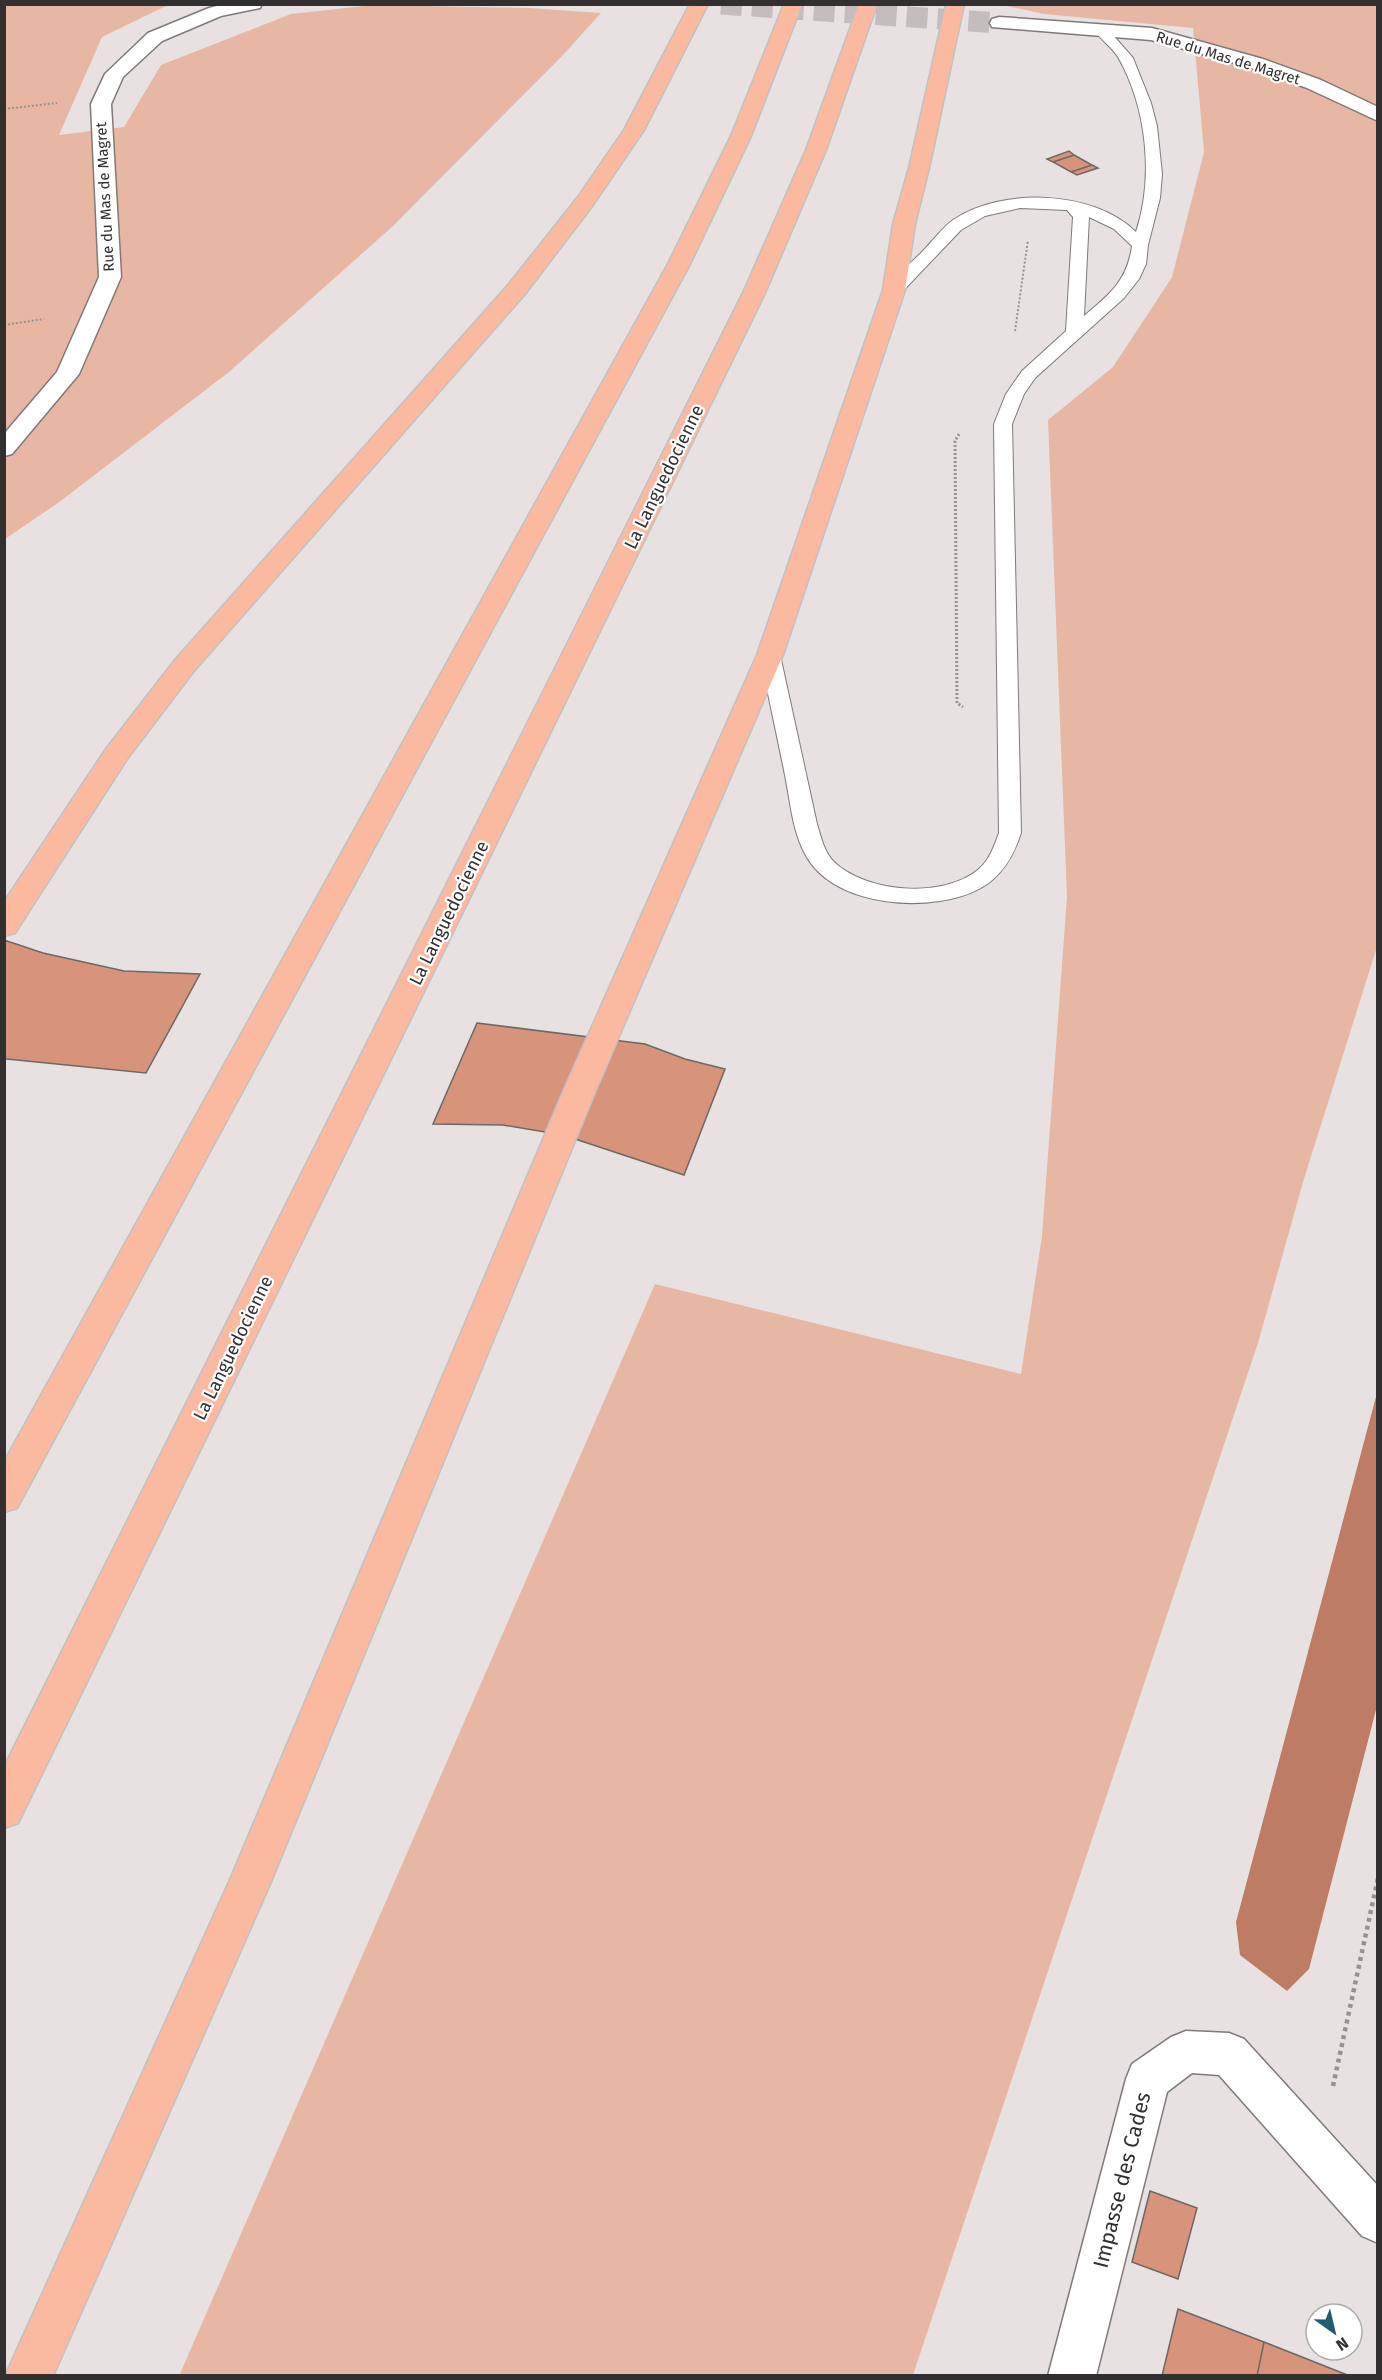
<svg xmlns="http://www.w3.org/2000/svg" width="1382" height="2380" font-family="'Fira Sans',sans-serif">
  <style>
    .green { fill: #e8b7a4 }
    .water { fill: #bd7c63 }
    .building { fill: #d7947a; stroke: #6c6866; stroke-width: 1.5 }
    .lines { fill: none; stroke-linecap: round; stroke-linejoin: round }
    .minor-tunnel { stroke: #c3bebd; stroke-width: 21; stroke-dasharray: 21 10; stroke-linecap: butt }
    .service-casing { stroke: #7f7a79; stroke-width: 2 }
    .minor-casing { stroke: #7f7a79; stroke-width: 3 }
    .motorway-casing { stroke: #c1c1c1; stroke-width: 3 }
    .path-far2 { stroke: #969292; stroke-width: 2; stroke-dasharray: 2 2; stroke-linecap: butt }
    .path-far1 { stroke: #969292; stroke-width: 3; stroke-dasharray: 2 2; stroke-linecap: butt }
    .path { stroke: #969292; stroke-width: 4.5; stroke-dasharray: 4 4; stroke-linecap: butt }
    .service { fill: #fff; fill-rule: evenodd }
    .minor { fill: #fff; fill-rule: evenodd }
    .motorway { fill: #fbbaa0; fill-rule: evenodd }
    .labels { text-anchor: middle; dominant-baseline: central; stroke-width: 4.5; stroke-linejoin: round; paint-order: stroke }
    .far-street-label { font-size: 15px; fill: #312f2f; stroke: #fff }
    .street-label { font-size: 18px; fill: #312f2f; stroke: #fff }
    .near-street-label { font-size: 21px; fill: #312f2f; stroke: #fff }
  </style>
  <rect width="100%" height="100%" fill="#e7e2e1"/>
  <path class="green" d="M 5,5 L 168,5 L 102,37 L 59,135 L 124,127 L 161,65 L 291,14 L 374,5 L 529,8 L 601,13 L 564,54 L 393,226 L 229,372 L 58,503 L 5,539 Z
    M 1002,5 L 1377,5 L 1377,947 L 1303,1182 L 1258,1343 L 913,2375 L 179,2376 L 655,1284 L 1021,1374 L 1042,1236 L 1067,897 L 1048,420 L 1113,367 L 1172,277 L 1204,152 L 1193,28 L 1044,14 Z"/>
  <path class="water" d="M 1377,1393 L 1377,1706 L 1309,1969 L 1287,1991 L 1240,1955 L 1236,1922 Z"/>
  <path class="building" d="M 1069,151 L 1074,155 L 1053,162 L 1047,159 Z
    M 1074,155 L 1092,165 L 1071,172 L 1053,162 Z
    M 1092,165 L 1098,168 L 1077,175 L 1071,172 Z
    M 4,940 L 43,953 L 124,971 L 200,974 L 146,1073 L 7,1059 L 4,1058 Z
    M 477,1023 L 645,1044 L 685,1059 L 725,1069 L 684,1175 L 563,1135 L 503,1125 L 433,1124 Z
    M 1150,2191 L 1197,2208 L 1178,2279 L 1132,2262 Z
    M 1178,2309 L 1264,2342 L 1257,2376 L 1162,2376 Z
    M 1264,2342 L 1350,2376 L 1257,2376 Z"/>
  <g class="lines">
    <path class="minor-tunnel" d="M 721,4 L 999,23"/>
    <g class="service-casing">
      <path id="service" d="M 1101,26 L 1106,27 L 1133,58 L 1151,103 L 1157,126 L 1162,174 L 1160,198 L 1148,245 L 1146,264 L 1139,279 L 1124,298 L 1035,378 L 1024,394 L 1012,424 L 1021,833 C 1007,876 984,894 940,901 C 893,908 825,898 803,850 C 792,827 790,800 785,775 C 777,735 768,695 760,655 L 763,651 L 777,651 L 780,655 L 817,824 C 821,837 824,852 834,862 C 867,893 944,899 979,869 C 990,859 994,846 999,833 L 994,424 L 1006,394 L 1022,371 L 1066,331 L 1073,217 L 1067,210 L 1020,208 L 985,216 L 961,230 L 900,294 L 888,294 L 886,290 C 895,276 909,265 921,253 C 931,243 941,229 953,220 C 1002,187 1093,190 1136,232 C 1154,177 1147,108 1118,57 C 1112,47 1101,40 1094,30 ZM 1089,217 L 1114,229 L 1132,246 C 1127,281 1110,294 1084,316 Z"/>
    </g>
    <g class="minor-casing">
      <path id="minor" d="M 225,4 L 262,4 L 260,8 L 221,16 L 162,41 L 123,77 L 111,104 L 121,277 L 79,374 L 12,454 L 4,456 L 4,434 L 57,372 L 99,277 L 91,104 L 105,74 L 148,33 L 209,8 Z
        M 999,17 L 1152,28 L 1263,59 L 1321,80 L 1378,107 L 1378,121 L 1307,88 L 1249,67 L 1151,40 L 992,27 L 990,23 L 992,19 Z
        M 1186,2031 L 1229,2033 L 1244,2039 L 1378,2186 L 1378,2243 L 1362,2236 L 1219,2075 L 1192,2073 L 1167,2092 L 1096,2376 L 1048,2376 L 1126,2079 L 1132,2064 L 1171,2037 Z"/>
    </g>
    <g class="motorway-casing">
      <path id="motorway" d="M 690,4 L 708,4 L 644,130 L 593,205 L 525,294 L 193,672 L 127,759 L 15,933 L 4,936 L 4,902 L 106,749 L 175,660 L 509,284 L 578,197 L 624,130 Z
        M 784,4 L 802,4 L 751,136 L 690,264 L 17,1508 L 4,1512 L 4,1462 L 668,264 L 731,136 Z
        M 859,4 L 877,4 L 826,150 L 765,293 L 18,1823 L 4,1828 L 4,1767 L 743,293 L 806,150 Z
        M 946,4 L 964,4 L 929,168 L 915,224 L 905,290 L 783,655 L 595,1092 L 270,1884 L 53,2376 L 5,2376 L 229,1882 L 563,1092 L 757,655 L 883,290 L 893,224 L 909,168 Z"/>
    </g>
    <path class="path-far2" d="M 4,109 L 57,103
      M 4,325 L 44,319
      M 1015,331 L 1028,240"/>
    <path class="path-far1" d="M 959,434 L 955,441 L 957,703 L 963,707"/>
    <path class="path" d="M 1333,2086 L 1378,1878"/>
    <use href="#service" class="service"/>
    <use href="#minor" class="minor"/>
    <use href="#motorway" class="motorway"/>
  </g>
  <g class="labels">
    <g class="far-street-label">
      <text transform="translate(1228 58) rotate(17)">Rue du Mas de Magret</text>
      <text transform="translate(105 197) rotate(-93)">Rue du Mas de Magret</text>
    </g>
    <g class="street-label">
      <text transform="translate(664 477) rotate(-64)">La Languedocienne</text>
      <text transform="translate(449 913) rotate(-64)">La Languedocienne</text>
      <text transform="translate(233 1348) rotate(-64)">La Languedocienne</text>
    </g>
    <g class="near-street-label">
      <text transform="translate(1122 2180) rotate(-76)">Impasse des Cades</text>
    </g>
  </g>
  <rect width="1382" height="2380" fill="none" stroke="#312f2f" stroke-width="12"/>
  <g transform="translate(1334 2332) rotate(146)"><circle r="28" fill="#ffffff" stroke="#adacac" stroke-width="1.5"/>
  <path d="M0-4.5L10 22L0 15L-10 22Z" fill="#1c5e72"/>
  <text y="-9" font-size="16" font-weight="bold" text-anchor="middle" fill="#312f2f">N</text>
  </g>
</svg>
